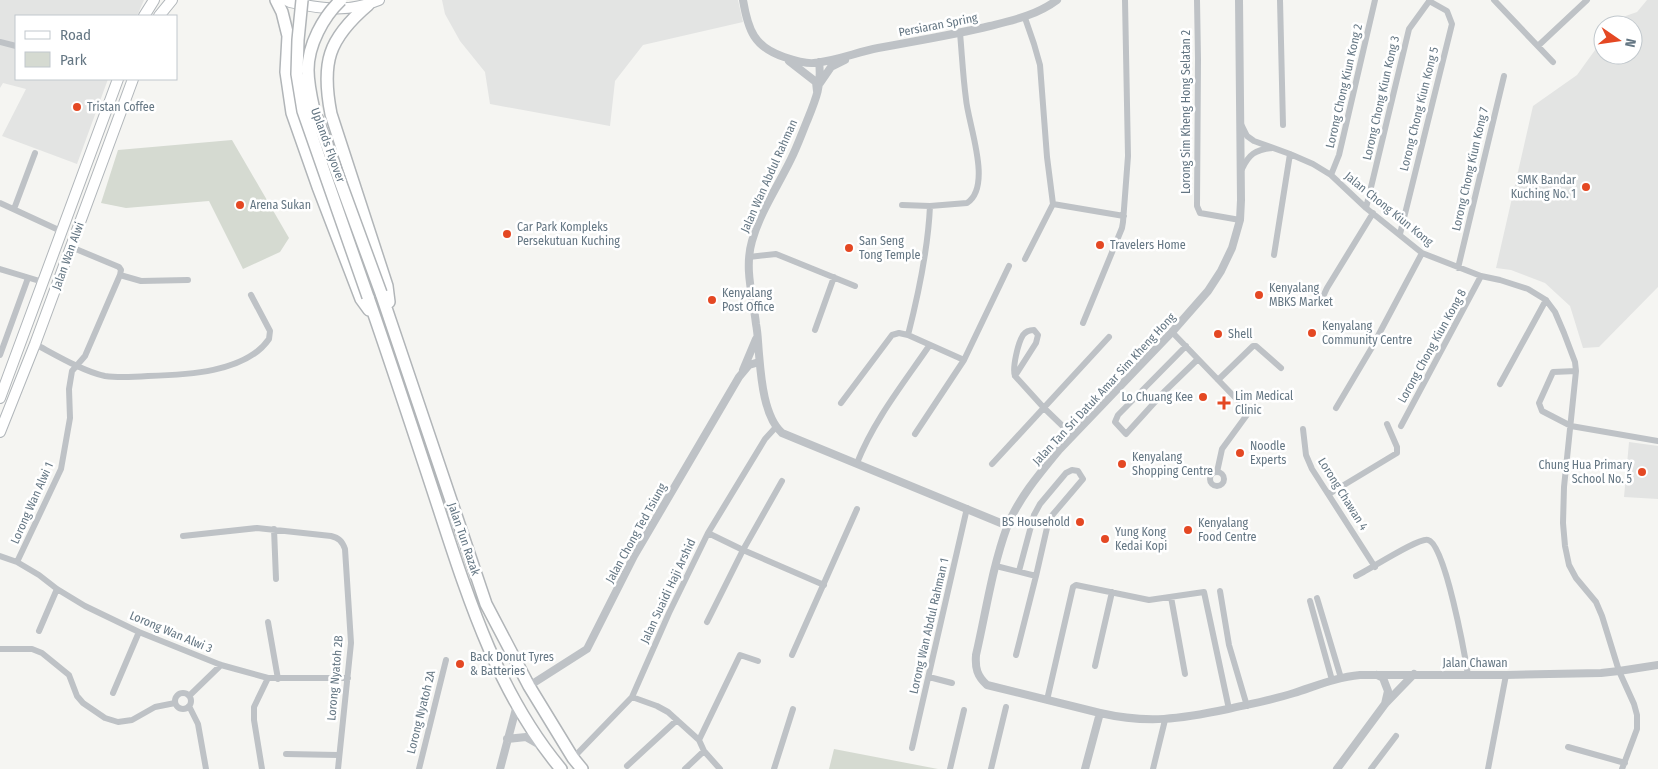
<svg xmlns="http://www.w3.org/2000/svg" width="1658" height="769" font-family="'Fira Sans Condensed',sans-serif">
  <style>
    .built { fill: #e3e4e3 }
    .green { fill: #d5dad1 }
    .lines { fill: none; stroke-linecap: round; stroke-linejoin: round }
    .primary-casing { stroke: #b1b6ba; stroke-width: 12 }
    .trunk-casing { stroke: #b1b5b8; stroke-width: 14 }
    .minor { stroke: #bec2c6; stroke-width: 6 }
    .tertiary { stroke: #bec2c6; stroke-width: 8 }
    .primary { stroke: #fff; stroke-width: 10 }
    .trunk { stroke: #fff; stroke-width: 11 }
    .trunk-bridge-casing { stroke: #b1b5b8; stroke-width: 14; stroke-linecap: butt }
    .trunk-bridge { stroke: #fff; stroke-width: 11 }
    .poi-dot { fill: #e44823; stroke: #fff; stroke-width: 2 }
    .labels { text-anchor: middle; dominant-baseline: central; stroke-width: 5; stroke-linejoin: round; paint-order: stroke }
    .street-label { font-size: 12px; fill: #647683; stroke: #fff }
    .poi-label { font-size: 12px; fill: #647683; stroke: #fff; text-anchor: start }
  </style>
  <rect width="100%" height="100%" fill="#f5f5f2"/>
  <path class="built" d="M 0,0 L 144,0 L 137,16 L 16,16 L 16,79 L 108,79 L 77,164 L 2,136 L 26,89 L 3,83 L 0,88 Z
    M 442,0 L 738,0 L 743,22 L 643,45 L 615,81 L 610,126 L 490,104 L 485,72 L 460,41 L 445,14 Z
    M 1647,0 L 1658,0 L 1658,287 L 1599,347 L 1583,348 L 1570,306 L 1545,283 L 1511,270 L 1496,268 L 1533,106 L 1577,75 L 1603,39 L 1603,55 L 1633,55 L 1633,25 L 1613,25 L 1617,19 L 1637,12 Z
    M 1629,442 L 1658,446 L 1658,499 L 1624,497 Z"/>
  <path class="green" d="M 232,140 L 289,238 L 280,252 L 243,269 L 209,201 L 126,208 L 101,203 L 118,150 Z
    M 834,749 L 938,769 L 829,769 Z"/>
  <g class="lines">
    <g class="primary-casing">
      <path id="primary" d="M 286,0 L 290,2 C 321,9 349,13 379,0
        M 144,16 L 154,0
        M 159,16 L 172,0
        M 0,398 L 118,79
        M 0,432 L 35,344 L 133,79"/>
    </g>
    <g class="trunk-casing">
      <path id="trunk" d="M 276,0 L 282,12 L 288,36 L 286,72 L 292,113 L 318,187 L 361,299 L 369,310
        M 368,5 C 328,39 321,63 331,114 L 387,286 L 389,302
        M 381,293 L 486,604 L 529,686 L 573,758 L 582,769
        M 368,297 C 392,366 415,436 438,506 C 468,598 498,694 561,769"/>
    </g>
    <path class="minor" d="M 1197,0 L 1198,59 L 1197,206 L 1200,213 L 1240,220
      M 1280,0 L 1283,125
      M 1494,0 L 1553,62
      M 1025,18 L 1034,44 L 1040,65 L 1047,157 L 1053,204 L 1124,216
      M 0,42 L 16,46
      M 1539,45 L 1587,0
      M 1241,124 L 1247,136 L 1254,141 L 1290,154 L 1313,164 L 1331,175 L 1366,208 L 1422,253 L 1481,276 L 1500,280 L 1528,289 L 1546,300 L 1555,312 L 1564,333 L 1575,362 L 1576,371 L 1564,487 L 1563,523 L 1565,546 L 1569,565 L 1576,578 L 1596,602 L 1602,616 L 1619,671 L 1634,704 L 1637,715 L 1637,729 L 1622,769
      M 1242,169 C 1249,154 1255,150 1272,148
      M 1331,175 L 1339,155 L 1375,0
      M 0,203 L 63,232
      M 902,205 L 930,206 L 967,203 C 993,186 968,124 966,99 C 963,77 962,55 960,33
      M 1366,208 L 1409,29 L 1430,0
      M 14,209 L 35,153
      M 1400,234 L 1452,24 L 1447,11 L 1429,1
      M 1274,255 L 1290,154
      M 749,257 L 776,254 L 855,286
      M 1025,259 L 1053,204
      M 1458,268 L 1504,76
      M 0,269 L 43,282
      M 120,275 L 141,281 L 188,280
      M 1320,303 L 1327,288 L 1373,213
      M 1083,323 L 1122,228 L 1123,222 L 1128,156 L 1125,0
      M 815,330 L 834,277
      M 1172,332 L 1249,412 L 1222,449 L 1217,472
      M 908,335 C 919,292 928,250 930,206
      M 35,344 C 54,354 84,372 105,376 C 119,378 134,377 148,376 C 184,375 246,373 269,339 L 270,331 L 251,295
      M 1186,346 L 1118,415 L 1115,422 L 1126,434 L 1164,392 L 1198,359
      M 0,355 L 28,278
      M 1576,371 L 1553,372 L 1539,403 L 1542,411 L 1571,426 L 1658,441
      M 1015,376 L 1036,343 L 1038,335 L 1034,330 C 1030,330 1026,331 1023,335 C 1018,343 1012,368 1015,376 L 1044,408 L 1073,436
      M 1218,380 L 1253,346 L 1256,346 L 1281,368
      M 1500,384 L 1546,300
      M 841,403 L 892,335 L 899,333 L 908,335 L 964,360
      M 1336,408 L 1371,349 L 1422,253
      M 1401,426 L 1481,276
      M 1303,429 L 1306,455 L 1312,469 L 1375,567
      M 915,434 L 964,360 L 1009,266
      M 857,463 C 874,420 903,384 929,346
      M 992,464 L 1109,337
      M1210 479a7 7 0 1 1 14 0a7 7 0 1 1-14 0Z
      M 1329,494 L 1397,453 L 1397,447 L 1387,424
      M 274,529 L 276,579
      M 708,533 L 743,550 L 824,585
      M 183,536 L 257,528 L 331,536 C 339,538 342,541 345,549 L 351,643 L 338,769
      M 0,556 L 17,562 L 39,575 L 57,589 L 85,606 L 139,632 L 221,665 L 268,678 L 348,678
      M 17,562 L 61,469 L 70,418 L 69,389 L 72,371 L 85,356 L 120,275 L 121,270 L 119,267 L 71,247
      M 996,566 L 1036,576 L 1016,655
      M 1019,571 L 1034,515 L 1040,504 L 1066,473 L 1072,470 L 1078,471 L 1083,479 L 1049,519 L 1036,576
      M 1356,576 C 1369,570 1419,537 1428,540 C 1445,543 1465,656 1468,675
      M 1220,591 L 1229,645 L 1247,706
      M 1171,597 L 1185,674
      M 1317,598 L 1341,678
      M 1310,601 L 1332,680
      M 268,622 L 278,679
      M 707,622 L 743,550 L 782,481
      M 39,631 L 57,589
      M 0,649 L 32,649 L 42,653 L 69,675 L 77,696 L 83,703 L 105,718 L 118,722 L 132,720 L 155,707 L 175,703
      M 792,655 L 857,509
      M 1095,666 L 1112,592
      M 929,677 L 952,683
      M 113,693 L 139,632
      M175 701a8 8 0 1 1 16 0a8 8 0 1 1-16 0Z
      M 189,696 L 221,665
      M 632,697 L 657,706 L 668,712 L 699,740 L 704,751 L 720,769
      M 1047,700 L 1073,587 L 1076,585 L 1149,600 L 1204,592 L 1229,709
      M 189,706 L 198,724 L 206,769
      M 699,740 L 740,655 L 758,661
      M 1568,747 L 1625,763
      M 912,748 L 967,508
      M 286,754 L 338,755
      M 573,758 L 632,697 L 669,613 L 708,533 L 765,439 L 776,427
      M 627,766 L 677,720
      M 262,769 L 254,720 L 254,707 L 268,678
      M 419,769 L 446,660
      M 685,769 L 704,751
      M 774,769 L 793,709
      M 950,769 L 964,710
      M 991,769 L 1006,707
      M 1153,769 L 1165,720
      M 1371,769 L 1396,736
      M 1488,769 L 1506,675"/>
    <path class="tertiary" d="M 743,0 C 748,30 754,47 784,57 C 793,60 805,64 814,63 C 836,61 857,52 878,48 C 915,41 953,35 990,26 C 1014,20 1037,15 1057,0
      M 1239,0 L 1241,200 L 1240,220 L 1232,248 L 1221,271 L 1208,291 L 1172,332 L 1059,450 C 1040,473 1018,499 1007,527 C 992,568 986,612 976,655 C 975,668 977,676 987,685 L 1100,713 C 1148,724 1180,719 1228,709 C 1250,704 1272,700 1294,693 C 1316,686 1337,677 1360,675 L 1506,675 L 1601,673 L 1619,671 L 1658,665
      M 789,61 L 816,82 L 817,91
      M 819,62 C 822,85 816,99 807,121 C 802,133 797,147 791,159 C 778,186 760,212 752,241 C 744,269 753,296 756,324 C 758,334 758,344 759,354 C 761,378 764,417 782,433 L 1008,526
      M 820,83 L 831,67 L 845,60
      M 743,370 L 756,339
      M 1377,675 L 1383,678 L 1388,691 L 1385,704
      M 529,686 L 587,649 L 634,556 L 739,377 L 749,365 L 759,362
      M 507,739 L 526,737 L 540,745
      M 500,769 L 517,705
      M 1085,769 L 1100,713
      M 1337,769 L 1385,704 L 1414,674"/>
    <use href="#primary" class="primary"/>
    <use href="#trunk" class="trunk"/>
    <g class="trunk-bridge-casing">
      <path id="trunk-bridge" d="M 302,0 L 298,40 L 297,74 L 303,111 L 368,297
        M 341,0 C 323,17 308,45 308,70 C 308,84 311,97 314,110 L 381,293"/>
    </g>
    <use href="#trunk-bridge" class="trunk-bridge"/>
  </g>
  <g class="poi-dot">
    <circle cx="77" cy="107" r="5"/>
    <circle cx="1586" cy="187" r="5"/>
    <circle cx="240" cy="205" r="5"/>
    <circle cx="507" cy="234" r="5"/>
    <circle cx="1100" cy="245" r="5"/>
    <circle cx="849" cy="248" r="5"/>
    <circle cx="1259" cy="295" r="5"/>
    <circle cx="712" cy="300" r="5"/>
    <circle cx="1312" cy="333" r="5"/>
    <circle cx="1218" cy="334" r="5"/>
    <circle cx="1203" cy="397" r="5"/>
    <path d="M1221.5 395.5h5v5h5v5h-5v5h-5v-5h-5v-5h5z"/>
    <circle cx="1240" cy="453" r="5"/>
    <circle cx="1122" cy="464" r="5"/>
    <circle cx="1642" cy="472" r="5"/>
    <circle cx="1080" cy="522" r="5"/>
    <circle cx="1188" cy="530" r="5"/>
    <circle cx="1105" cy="539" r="5"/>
    <circle cx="460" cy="664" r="5"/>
  </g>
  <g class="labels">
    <g class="street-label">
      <text transform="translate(938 25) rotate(-11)">Persiaran Spring</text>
      <text transform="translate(1344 86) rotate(-77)">Lorong Chong Kiun Kong 2</text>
      <text transform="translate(1381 98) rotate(-77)">Lorong Chong Kiun Kong 3</text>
      <text transform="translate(1419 109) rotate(-76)">Lorong Chong Kiun Kong 5</text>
      <text transform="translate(1186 112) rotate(-90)">Lorong Sim Kheng Hong Selatan 2</text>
      <text transform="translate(328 145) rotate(70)">Uplands Flyover</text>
      <text transform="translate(1470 169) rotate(-77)">Lorong Chong Kiun Kong 7</text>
      <text transform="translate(769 176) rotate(-66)">Jalan Wan Abdul Rahman</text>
      <text transform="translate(1389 209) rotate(39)">Jalan Chong Kiun Kong</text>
      <text transform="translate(68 256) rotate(-70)">Jalan Wan Alwi</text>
      <text transform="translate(1432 346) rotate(-61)">Lorong Chong Kiun Kong 8</text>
      <text transform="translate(1104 389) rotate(-47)">Jalan Tan Sri Datuk Amar Sim Kheng Hong</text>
      <text transform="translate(1343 494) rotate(58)">Lorong Chawan 4</text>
      <text transform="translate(32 503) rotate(-66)">Lorong Wan Alwi 1</text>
      <text transform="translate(636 533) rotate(-61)">Jalan Chong Ted Tsiung</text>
      <text transform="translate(464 539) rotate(71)">Jalan Tun Razak</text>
      <text transform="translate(668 591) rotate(-65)">Jalan Suaidi Haji Arshid</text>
      <text transform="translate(929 626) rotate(-77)">Lorong Wan Abdul Rahman 1</text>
      <text transform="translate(171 632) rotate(23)">Lorong Wan Alwi 3</text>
      <text x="1475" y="663">Jalan Chawan</text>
      <text transform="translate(335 678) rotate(-85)">Lorong Nyatoh 2B</text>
      <text transform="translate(421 712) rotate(-76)">Lorong Nyatoh 2A</text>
    </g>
    <g class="poi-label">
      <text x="87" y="107">Tristan Coffee</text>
      <text x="1576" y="180" text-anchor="end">SMK Bandar<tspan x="1576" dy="14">Kuching No. 1</tspan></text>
      <text x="250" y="205">Arena Sukan</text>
      <text x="517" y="227">Car Park Kompleks<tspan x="517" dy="14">Persekutuan Kuching</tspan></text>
      <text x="859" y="241">San Seng<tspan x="859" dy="14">Tong Temple</tspan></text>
      <text x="1110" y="245">Travelers Home</text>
      <text x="1269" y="288">Kenyalang<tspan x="1269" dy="14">MBKS Market</tspan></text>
      <text x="722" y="293">Kenyalang<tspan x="722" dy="14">Post Office</tspan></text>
      <text x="1322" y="326">Kenyalang<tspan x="1322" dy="14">Community Centre</tspan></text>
      <text x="1228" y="334">Shell</text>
      <text x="1235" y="396">Lim Medical<tspan x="1235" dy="14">Clinic</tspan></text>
      <text x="1193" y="397" text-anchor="end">Lo Chuang Kee</text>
      <text x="1250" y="446">Noodle<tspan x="1250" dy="14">Experts</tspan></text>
      <text x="1132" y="457">Kenyalang<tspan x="1132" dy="14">Shopping Centre</tspan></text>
      <text x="1632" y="465" text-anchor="end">Chung Hua Primary<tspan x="1632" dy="14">School No. 5</tspan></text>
      <text x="1070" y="522" text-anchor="end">BS Household</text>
      <text x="1198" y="523">Kenyalang<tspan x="1198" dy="14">Food Centre</tspan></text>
      <text x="1115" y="532">Yung Kong<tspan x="1115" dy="14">Kedai Kopi</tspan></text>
      <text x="470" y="657">Back Donut Tyres<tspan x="470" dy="14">&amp; Batteries</tspan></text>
    </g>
  </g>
  <rect x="15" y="15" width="162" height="65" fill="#ffffff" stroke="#c1c8cd"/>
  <rect x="25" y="31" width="25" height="8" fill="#ffffff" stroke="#c1c8cd"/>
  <text x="60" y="40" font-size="15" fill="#647683">Road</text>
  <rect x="25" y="52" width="25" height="15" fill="#d5dad1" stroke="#c1c8cd"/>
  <text x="60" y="65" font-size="15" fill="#647683">Park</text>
  <g transform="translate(1618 40) rotate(103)"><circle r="24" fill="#ffffff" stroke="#c1c8cd"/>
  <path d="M0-4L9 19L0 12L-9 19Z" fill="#e44823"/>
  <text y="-8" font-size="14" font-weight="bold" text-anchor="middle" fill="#647683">N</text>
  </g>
</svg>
